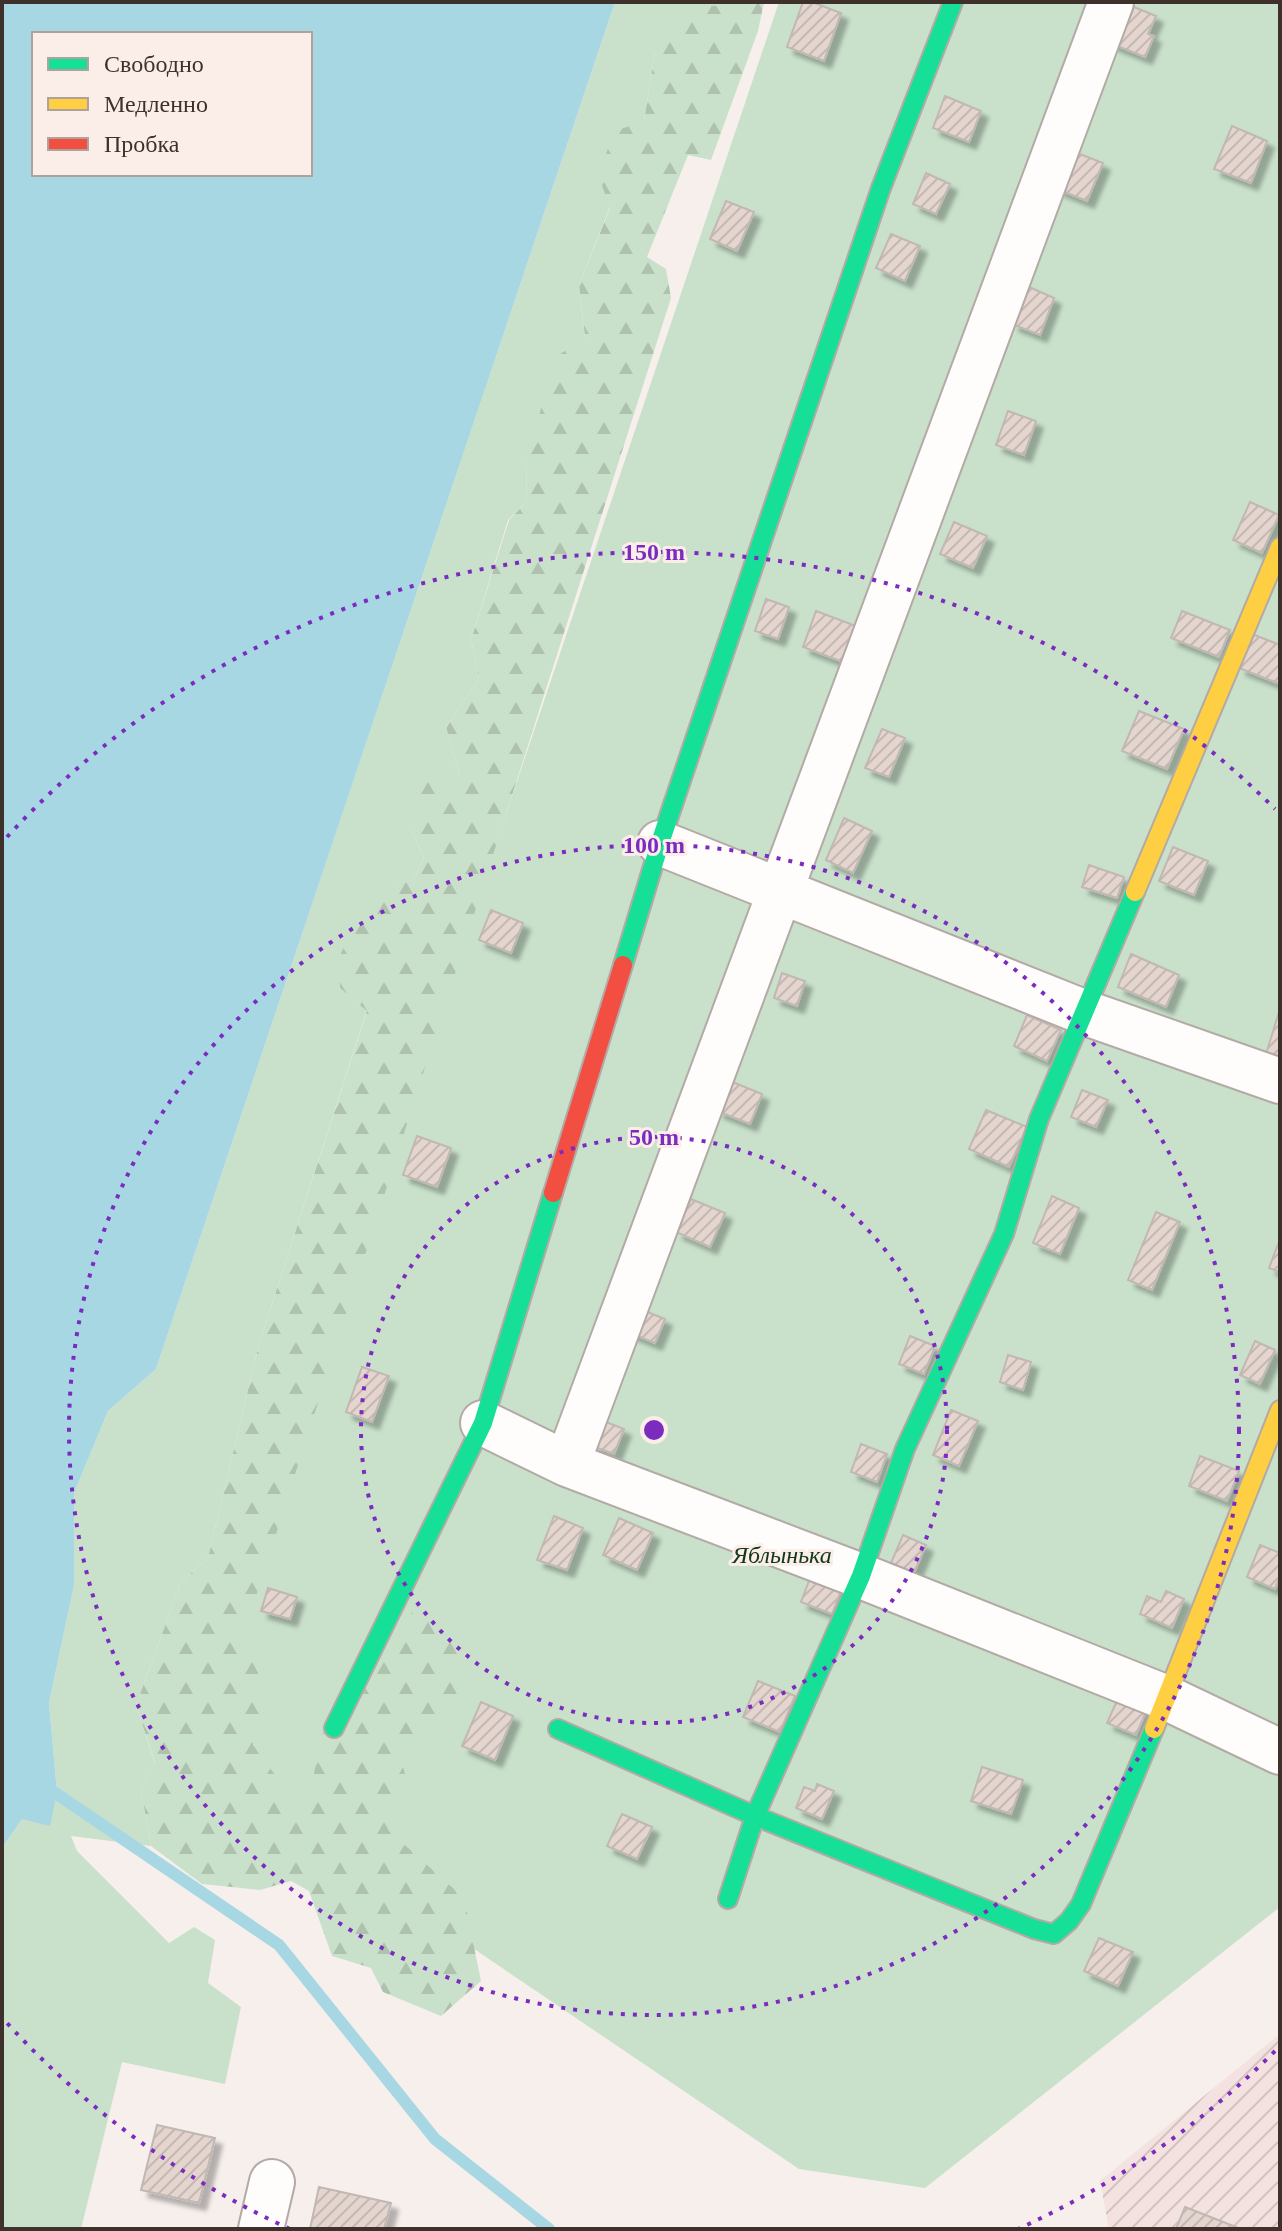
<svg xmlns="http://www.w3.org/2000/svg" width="1282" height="2231" font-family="'Times New Roman',serif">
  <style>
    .industrial { fill: url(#industrial-furrows) }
    .green { fill: #c9e1cb }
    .forest { fill: url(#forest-firs) }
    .water { fill: #a8d7e4; fill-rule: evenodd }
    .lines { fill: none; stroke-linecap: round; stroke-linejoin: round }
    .stream { stroke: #a8d7e4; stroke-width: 12 }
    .building { fill: url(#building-hatch); stroke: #c1b7b3; stroke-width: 2; filter: url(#shadow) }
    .street-casing { stroke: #b3aaa6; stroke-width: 48 }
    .fast-casing { stroke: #b3aaa6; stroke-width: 22 }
    .slow-casing { stroke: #b3aaa6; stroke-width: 22 }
    .jam-casing { stroke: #b3aaa6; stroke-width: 22 }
    .street { stroke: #fefdfc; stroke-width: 44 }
    .fast { stroke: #16e098; stroke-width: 18 }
    .slow { stroke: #ffcf43; stroke-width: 18 }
    .jam { stroke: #f24e42; stroke-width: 18 }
    .ring { fill: none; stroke: #7b2cbf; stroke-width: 4; stroke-dasharray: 4 8 }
    .labels { text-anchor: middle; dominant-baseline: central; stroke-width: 6; stroke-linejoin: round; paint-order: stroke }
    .park-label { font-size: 24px; font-style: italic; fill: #10371d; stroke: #fbede7 }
    .centre { fill: #7b2cbf; stroke: #fbede7; stroke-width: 4 }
    .ring-label { font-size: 24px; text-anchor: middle; font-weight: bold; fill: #7b2cbf; stroke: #fbede7; stroke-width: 6; stroke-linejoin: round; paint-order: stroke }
  </style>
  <defs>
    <pattern id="industrial-furrows" width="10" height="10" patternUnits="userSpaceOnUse" patternTransform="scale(2)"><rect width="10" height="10" fill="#f4e2e0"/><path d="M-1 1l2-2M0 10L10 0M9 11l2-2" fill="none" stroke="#d2c2c0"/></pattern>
    <pattern id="forest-firs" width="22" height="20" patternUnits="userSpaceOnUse" patternTransform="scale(2)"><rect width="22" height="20" fill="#c9e1cb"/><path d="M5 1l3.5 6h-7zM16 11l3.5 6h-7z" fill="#aec2ae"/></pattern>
    <pattern id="building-hatch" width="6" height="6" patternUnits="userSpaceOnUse" patternTransform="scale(2)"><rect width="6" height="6" fill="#e4d5cf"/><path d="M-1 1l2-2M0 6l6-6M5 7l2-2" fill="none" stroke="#c5b7b2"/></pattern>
    <filter id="shadow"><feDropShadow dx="7" dy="7" stdDeviation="2" flood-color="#0004"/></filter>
  </defs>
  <rect width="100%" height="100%" fill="#f6efeb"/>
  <path class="industrial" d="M 1280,2034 L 1280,2229 L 1109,2229 L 1100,2181 Z"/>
  <path class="green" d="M 615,2 L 724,2 L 725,6 L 655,52 L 644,121 L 579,285 L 585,338 L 526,460 L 527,501 L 508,520 L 471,640 L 479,679 L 446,727 L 460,776 L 411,829 L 424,858 L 413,881 L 376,885 L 340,988 L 367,1010 L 259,1344 L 208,1558 L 181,1582 L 136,1705 L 155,1764 L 141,1790 L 151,1846 L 71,1836 L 77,1851 L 169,1943 L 194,1927 L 215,1940 L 208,1983 L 241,2007 L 225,2084 L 122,2062 L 81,2229 L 2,2229 L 2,1848 L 22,1819 L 57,1792 L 49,1703 L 74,1585 L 74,1493 L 108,1411 L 156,1369 Z
    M 779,2 L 1280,2 L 1280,1907 L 925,2188 L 799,2169 L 350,1865 L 188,1760 Z"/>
  <path class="forest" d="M 724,2 L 764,2 L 758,31 L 711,160 L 688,155 L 647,257 L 666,269 L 671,298 L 244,1634 L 270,1707 L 253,1745 L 306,1817 L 321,1736 L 416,1607 L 470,1654 L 456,1696 L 428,1732 L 397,1743 L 406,1778 L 388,1830 L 464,1898 L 481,1981 L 441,2016 L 383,1992 L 371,1968 L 332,1956 L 309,1891 L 291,1881 L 260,1890 L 202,1884 L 151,1846 L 141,1790 L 155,1763 L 136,1705 L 181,1582 L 208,1558 L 259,1344 L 367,1011 L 340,988 L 341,953 L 376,884 L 413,881 L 424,858 L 411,829 L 424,778 L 460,776 L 446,727 L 479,679 L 471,640 L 509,520 L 527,501 L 526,460 L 556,357 L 585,337 L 579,285 L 610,208 L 598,174 L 615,131 L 644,121 L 655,52 L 682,5 L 724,6 Z"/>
  <path class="water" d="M 2,2 L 615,2 L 156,1369 L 108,1411 L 74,1493 L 74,1585 L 49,1703 L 57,1792 L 50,1826 L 22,1819 L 2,1848 ZM 34,34 L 310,34 L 310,174 L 34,174 Z"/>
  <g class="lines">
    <path class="stream" d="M 45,1786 L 279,1945 L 435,2139 L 549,2229"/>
  </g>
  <path class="building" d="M 803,2 L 812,2 L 841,13 L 824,61 L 787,47 Z
    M 1134,7 L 1156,16 L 1148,34 L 1154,36 L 1145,57 L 1110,43 L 1118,24 L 1126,27 Z
    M 945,96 L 981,111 L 969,142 L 933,128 Z
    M 1232,126 L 1267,141 L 1251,183 L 1214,169 Z
    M 1072,151 L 1103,163 L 1087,201 L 1057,189 Z
    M 926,173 L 950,184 L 936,214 L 913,204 Z
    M 726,201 L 754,212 L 737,251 L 710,239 Z
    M 891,234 L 920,246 L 905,281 L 876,268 Z
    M 1027,286 L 1054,298 L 1040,335 L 1012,324 Z
    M 1008,411 L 1036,421 L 1024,455 L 996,445 Z
    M 1250,502 L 1279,515 L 1262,553 L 1233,540 Z
    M 954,522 L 987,536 L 973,568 L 940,554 Z
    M 766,599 L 789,607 L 778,639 L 755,631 Z
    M 816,611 L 856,626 L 843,662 L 803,647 Z
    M 1182,611 L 1230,630 L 1219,657 L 1171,638 Z
    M 1252,634 L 1280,645 L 1280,684 L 1239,668 Z
    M 1139,711 L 1184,729 L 1167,769 L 1122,751 Z
    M 882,729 L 905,738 L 889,777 L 865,768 Z
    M 844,818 L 872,831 L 853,873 L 826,860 Z
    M 1173,847 L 1208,861 L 1194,895 L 1159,881 Z
    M 1089,865 L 1124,877 L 1117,898 L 1082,887 Z
    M 491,910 L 523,923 L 511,953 L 479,940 Z
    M 1131,954 L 1179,975 L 1166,1007 L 1118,987 Z
    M 782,973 L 805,981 L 797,1006 L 774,998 Z
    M 1279,1012 L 1280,1012 L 1280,1062 L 1265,1057 Z
    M 1027,1015 L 1061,1030 L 1047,1061 L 1014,1046 Z
    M 730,1081 L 762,1094 L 750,1124 L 717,1111 Z
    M 1082,1090 L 1108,1100 L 1096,1127 L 1071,1117 Z
    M 986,1110 L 1027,1127 L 1009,1167 L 969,1149 Z
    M 417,1136 L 451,1148 L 437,1187 L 403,1175 Z
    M 1052,1196 L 1079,1208 L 1060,1254 L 1033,1243 Z
    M 691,1199 L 725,1213 L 710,1247 L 676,1232 Z
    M 1156,1212 L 1180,1222 L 1152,1290 L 1128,1280 Z
    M 1280,1239 L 1280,1272 L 1269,1268 Z
    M 635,1307 L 665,1319 L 655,1343 L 625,1331 Z
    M 910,1336 L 935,1346 L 924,1374 L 899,1364 Z
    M 1255,1341 L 1275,1350 L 1260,1384 L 1240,1375 Z
    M 1008,1355 L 1031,1362 L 1023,1390 L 1000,1382 Z
    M 362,1367 L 389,1376 L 372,1422 L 346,1412 Z
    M 951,1410 L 978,1421 L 959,1466 L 933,1455 Z
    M 601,1420 L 624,1429 L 614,1454 L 592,1446 Z
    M 861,1444 L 887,1454 L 877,1482 L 851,1472 Z
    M 1200,1456 L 1239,1471 L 1227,1501 L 1189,1486 Z
    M 554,1516 L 583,1528 L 567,1570 L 537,1560 Z
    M 619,1518 L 653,1533 L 637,1570 L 603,1555 Z
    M 903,1535 L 926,1545 L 914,1573 L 891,1563 Z
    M 1260,1545 L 1280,1553 L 1280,1577 L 1275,1589 L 1247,1577 Z
    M 812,1573 L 843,1586 L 832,1614 L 801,1602 Z
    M 268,1588 L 297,1597 L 290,1619 L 261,1611 Z
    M 1166,1591 L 1184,1599 L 1172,1628 L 1140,1614 L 1147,1596 L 1161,1602 Z
    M 758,1681 L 795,1696 L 780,1732 L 743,1717 Z
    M 1120,1694 L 1148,1707 L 1136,1735 L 1107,1723 Z
    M 481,1702 L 513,1716 L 495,1760 L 462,1746 Z
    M 982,1767 L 1023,1780 L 1011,1814 L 971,1801 Z
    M 817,1784 L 834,1791 L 822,1819 L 796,1808 L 804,1787 L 815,1791 Z
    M 622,1814 L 652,1827 L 637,1859 L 607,1846 Z
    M 1099,1938 L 1133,1952 L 1118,1986 L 1084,1971 Z
    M 157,2125 L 215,2138 L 199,2203 L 141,2190 Z
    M 319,2187 L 391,2203 L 384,2229 L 310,2229 Z
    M 1185,2207 L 1241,2229 L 1176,2229 Z"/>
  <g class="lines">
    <g class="street-casing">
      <path id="street" d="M 660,843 L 1086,1013 L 1280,1081
        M 483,1423 L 567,1464 L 861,1576 L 1167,1698 L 1280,1752
        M 567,1464 L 1111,2
        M 261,2229 L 272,2182"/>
    </g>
    <g class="fast-casing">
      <path id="fast" d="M 623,965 L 660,843 L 881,188 L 953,2
        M 334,1728 L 483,1423 L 553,1193
        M 558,1729 L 755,1816 L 1034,1929 L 1054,1934 L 1069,1921 L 1081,1904 L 1154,1729
        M 728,1899 L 755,1816 L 861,1576 L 905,1449 L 1004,1234 L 1039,1119 L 1135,892"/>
    </g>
    <g class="slow-casing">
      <path id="slow" d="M 1135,892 L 1280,547
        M 1154,1729 L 1280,1410"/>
    </g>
    <g class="jam-casing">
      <path id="jam" d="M 553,1193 L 623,965"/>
    </g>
    <use href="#street" class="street"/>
    <use href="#fast" class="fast"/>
    <use href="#slow" class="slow"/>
    <use href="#jam" class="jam"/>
  </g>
  <g class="ring">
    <circle cx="654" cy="1430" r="293"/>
    <circle cx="654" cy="1430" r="585"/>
    <path d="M1275 2051A878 878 0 0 1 1018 2229M290 2229A878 878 0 0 1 7 2023M7 837A878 878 0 0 1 1275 809"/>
  </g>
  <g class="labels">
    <g class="park-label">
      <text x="782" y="1555">Яблынька</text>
    </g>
  </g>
  <circle cx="654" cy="1430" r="12" class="centre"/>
  <g class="ring-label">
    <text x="654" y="560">150 m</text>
    <text x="654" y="853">100 m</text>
    <text x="654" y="1145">50 m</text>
  </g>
  <rect width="1282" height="2231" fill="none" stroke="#3e312c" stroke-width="8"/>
  <rect x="32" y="32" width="280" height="144" fill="#fbede7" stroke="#afa29c" stroke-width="2"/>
  <rect x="48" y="58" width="40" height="12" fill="#16e098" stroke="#afa29c" stroke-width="2"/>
  <text x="104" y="72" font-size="24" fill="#3e312c">Свободно</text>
  <rect x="48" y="98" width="40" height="12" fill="#ffcf43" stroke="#afa29c" stroke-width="2"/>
  <text x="104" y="112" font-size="24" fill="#3e312c">Медленно</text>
  <rect x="48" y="138" width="40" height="12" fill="#f24e42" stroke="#afa29c" stroke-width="2"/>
  <text x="104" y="152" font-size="24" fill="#3e312c">Пробка</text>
</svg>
